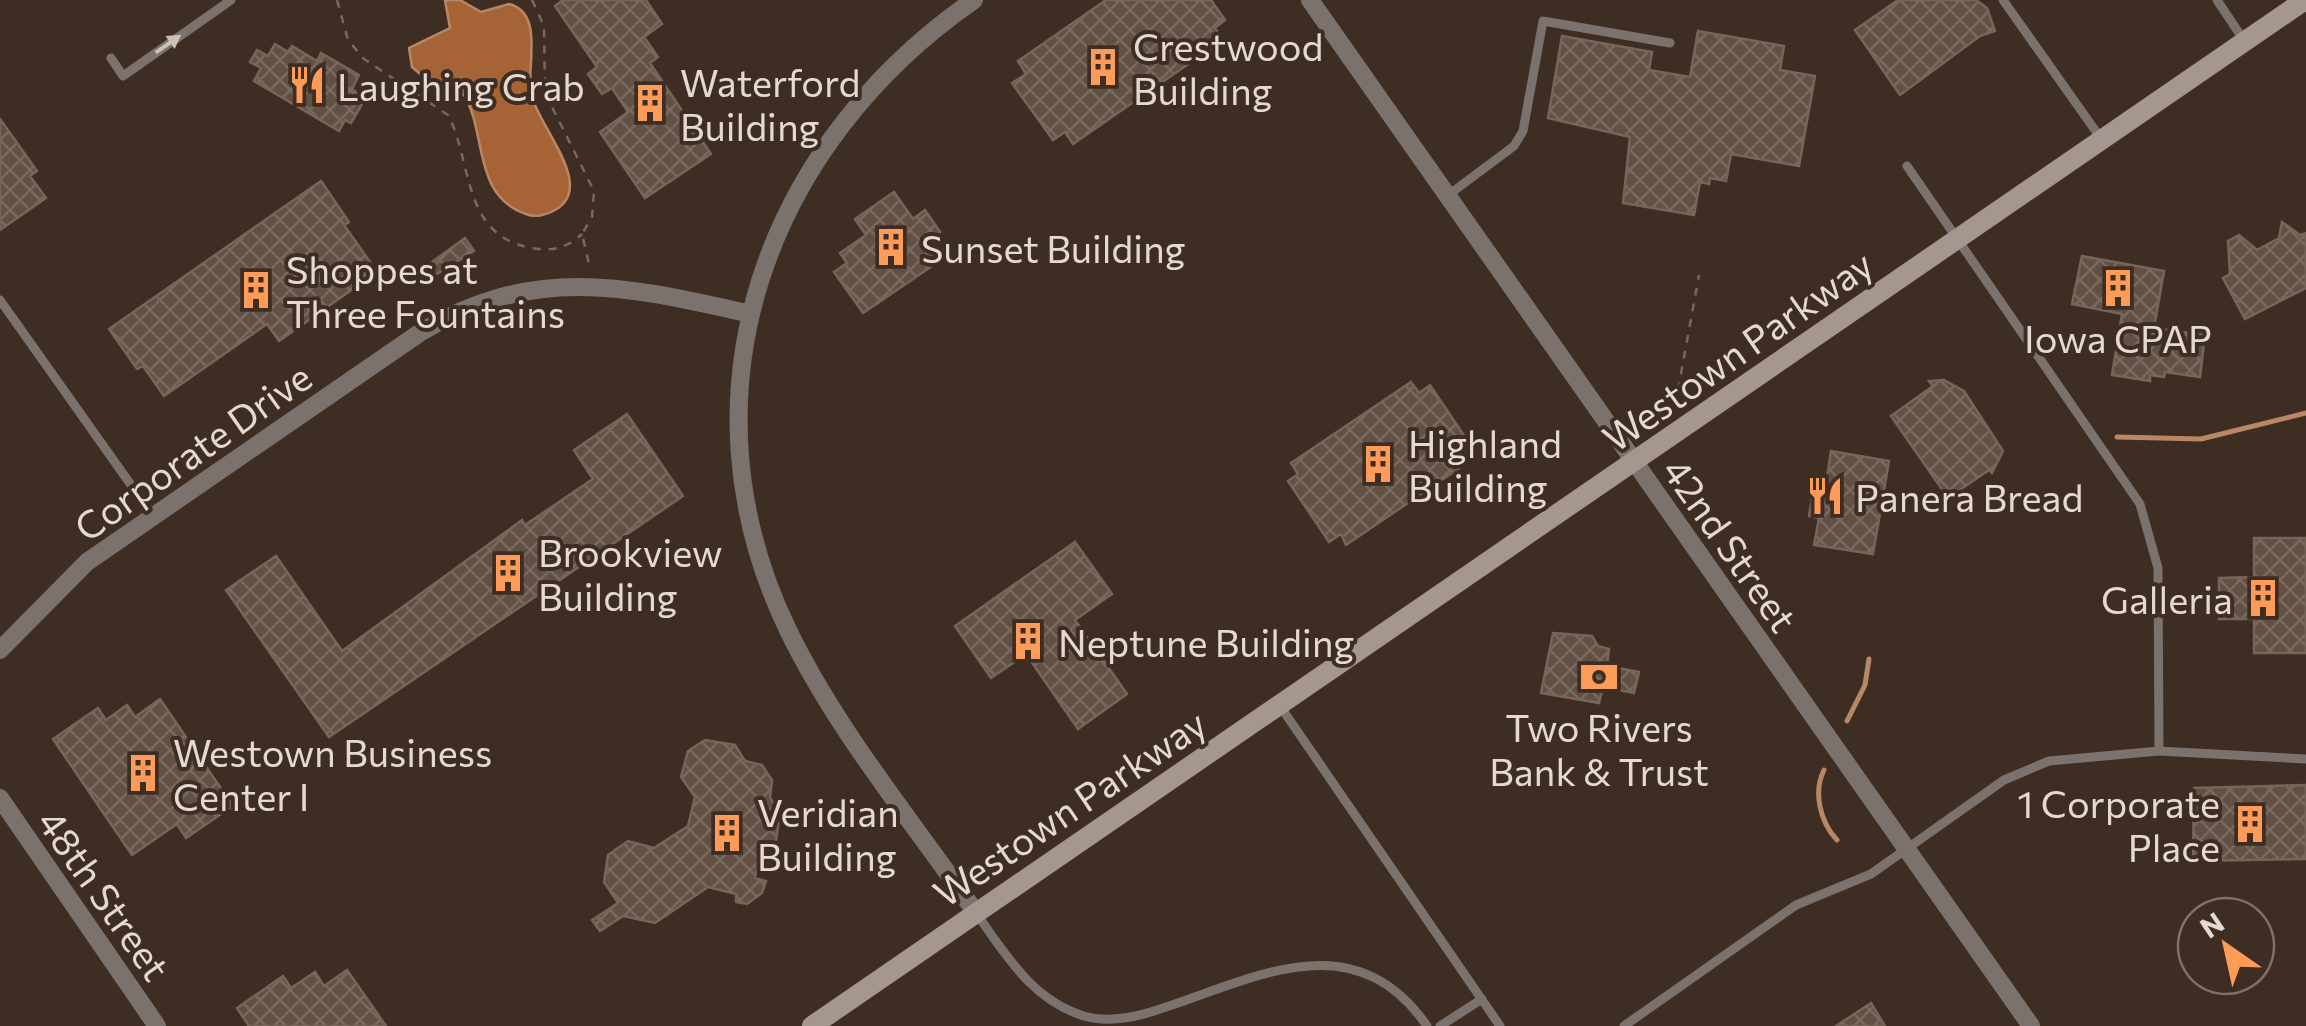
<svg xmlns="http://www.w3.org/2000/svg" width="2306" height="1026" font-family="Commissioner,sans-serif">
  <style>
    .water { fill: #a66336; stroke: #b98765; stroke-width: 2.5 }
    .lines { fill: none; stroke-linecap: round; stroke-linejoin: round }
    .stream { stroke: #b98765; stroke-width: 5 }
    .building { fill: url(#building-cross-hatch); stroke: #78655a; stroke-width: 2.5 }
    .path { stroke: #786960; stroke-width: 2.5; stroke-dasharray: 8 8; stroke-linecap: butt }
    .lane { stroke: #7b726d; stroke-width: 9 }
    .street { stroke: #7b726d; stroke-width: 18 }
    .secondary { stroke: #a5978f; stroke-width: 20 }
    .oneway { fill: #cac0ba }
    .labels { text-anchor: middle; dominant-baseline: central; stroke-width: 8; stroke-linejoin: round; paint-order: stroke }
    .poi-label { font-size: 38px; fill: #e5dad3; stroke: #3e2d23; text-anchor: start }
    .street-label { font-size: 38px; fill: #e5dad3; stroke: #3e2d23 }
  </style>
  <defs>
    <pattern id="building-cross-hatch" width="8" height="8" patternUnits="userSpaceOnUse" patternTransform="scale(2.5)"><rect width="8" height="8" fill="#625045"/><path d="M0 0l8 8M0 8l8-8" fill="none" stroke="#78695f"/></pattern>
  </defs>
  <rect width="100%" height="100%" fill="#3e2d23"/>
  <path class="water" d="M 445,0 L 460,0 L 481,12 L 509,4 C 545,13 526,67 531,94 C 538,126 597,187 555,210 C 547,215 535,218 526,214 C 472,196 487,132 464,95 L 426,79 L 412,67 L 409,48 L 450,28 Z"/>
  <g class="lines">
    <path class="stream" d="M 2117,437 L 2201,439 L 2306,413
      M 1847,721 L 1865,685 L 1869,659
      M 1824,770 C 1813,792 1820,822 1837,840"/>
  </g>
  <path class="building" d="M 563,0 L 646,0 L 662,24 L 644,37 L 658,57 L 650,63 L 711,154 L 645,198 L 600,132 L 628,112 L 612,88 L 602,94 L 588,74 L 597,67 L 555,6 Z
    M 1106,0 L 1211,0 L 1225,20 L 1215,28 L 1223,40 L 1073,144 L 1065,132 L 1053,140 L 1012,83 L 1026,74 L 1018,61 Z
    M 1898,0 L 1976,0 L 1987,8 L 1995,31 L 1980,36 L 1900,95 L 1855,30 Z
    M 1698,31 L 1784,46 L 1780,70 L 1815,76 L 1799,166 L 1731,154 L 1726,181 L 1710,178 L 1709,184 L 1700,182 L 1694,215 L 1623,203 L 1630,137 L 1548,118 L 1562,36 L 1652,52 L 1649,70 L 1690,77 Z
    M 275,44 L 288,52 L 292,46 L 317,61 L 321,53 L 359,75 L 352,89 L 365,99 L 351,123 L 345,120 L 339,131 L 254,81 L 261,68 L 250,62 L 257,50 L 268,56 Z
    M 0,119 L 37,171 L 30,176 L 46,198 L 0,230 Z
    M 321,181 L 349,222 L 344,225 L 377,272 L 279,341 L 267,324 L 164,396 L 143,366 L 137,369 L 109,329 Z
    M 894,192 L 913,219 L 925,210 L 940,232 L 928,240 L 941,260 L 863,313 L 834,272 L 847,263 L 840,253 L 866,235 L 855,219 Z
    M 2282,222 L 2300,235 L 2306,233 L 2306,288 L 2245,319 L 2223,278 L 2230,274 L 2228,241 L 2239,235 L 2257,250 L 2279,238 Z
    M 465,238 L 474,251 L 435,275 L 428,265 Z
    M 2082,256 L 2164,271 L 2154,328 L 2205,335 L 2200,377 L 2165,372 L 2164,377 L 2150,375 L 2150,381 L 2112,375 L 2122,314 L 2072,304 Z
    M 1944,380 L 1964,391 L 2003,451 L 1992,473 L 1989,470 L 1948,498 L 1891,416 L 1933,386 L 1929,381 Z
    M 1411,382 L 1419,393 L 1430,385 L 1471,446 L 1458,455 L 1464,465 L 1346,545 L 1341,534 L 1329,542 L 1288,481 L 1298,474 L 1291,463 Z
    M 627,414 L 683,496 L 329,737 L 226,590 L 276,556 L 342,651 L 522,520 L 525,525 L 593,479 L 574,450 Z
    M 1831,451 L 1889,461 L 1873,554 L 1814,545 L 1819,518 L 1809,516 L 1816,476 L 1827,478 Z
    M 2254,538 L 2306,538 L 2306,653 L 2254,653 L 2254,619 L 2219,619 L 2219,578 L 2254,577 Z
    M 1075,542 L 1112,594 L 1075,620 L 1127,694 L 1078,729 L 1026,654 L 991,678 L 955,626 Z
    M 1553,633 L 1592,636 L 1598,646 L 1609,649 L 1607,666 L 1639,672 L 1634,693 L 1603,687 L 1599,703 L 1541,693 Z
    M 160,699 L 233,806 L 186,838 L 177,824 L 132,855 L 53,739 L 98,708 L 106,720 L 127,705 L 135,717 Z
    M 705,740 L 735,745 L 745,761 L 762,765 L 772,780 L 770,798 L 780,812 L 776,841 L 759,851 L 755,878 L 766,881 L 762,893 L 747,904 L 736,902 L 736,894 L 708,887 L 655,923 L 623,916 L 600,931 L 592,920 L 618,903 L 604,882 L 608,855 L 628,841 L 654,848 L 688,826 L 695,797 L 681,777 L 688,751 Z
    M 2306,785 L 2306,859 L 2193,861 L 2194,788 Z
    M 347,970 L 386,1026 L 249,1026 L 237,1008 L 283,976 L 291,988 L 315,972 L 324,986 Z
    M 1871,1003 L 1885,1026 L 1836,1026 Z"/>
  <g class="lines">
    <path class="path" d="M 337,0 L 348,40 L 364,59 L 448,115 C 473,162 461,235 531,248 C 551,252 567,248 582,234
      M 532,0 L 544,26 L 545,93 L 594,191 L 592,217 L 582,234 L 590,268
      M 1678,390 L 1699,275"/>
    <path class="lane" d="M 2003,0 L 2102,140
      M 2217,0 L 2245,42
      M 111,58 L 123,76 L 231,0
      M 1907,166 L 2140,504 L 2158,568 L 2159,751
      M 1447,196 L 1514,146 L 1523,131 L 1543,21 L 1670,43
      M 0,300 L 153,516
      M 1280,706 L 1500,1026
      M 976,913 C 1006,955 1032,1000 1084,1016 C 1111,1024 1141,1016 1166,1007 C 1259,976 1356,923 1427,1026
      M 1440,1026 L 1482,999
      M 1624,1026 L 1796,905 L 1871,874 L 2004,780 L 2049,761 L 2159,751 L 2306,759"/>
    <path class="street" d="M 974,0 C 766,144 674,394 788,630 C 837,731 913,822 976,913
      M 1310,0 L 2031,1026
      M 0,650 L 87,562 L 421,332 C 536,263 629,287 751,314
      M 0,798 L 157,1026"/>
    <path class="secondary" d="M 812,1026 L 2305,0"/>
  </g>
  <defs><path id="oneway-solid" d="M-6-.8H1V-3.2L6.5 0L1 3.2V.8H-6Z" transform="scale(2.5)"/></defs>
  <use class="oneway" href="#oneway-solid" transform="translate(168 44) rotate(-35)"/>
  <defs>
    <g id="building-bare" transform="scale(3)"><path d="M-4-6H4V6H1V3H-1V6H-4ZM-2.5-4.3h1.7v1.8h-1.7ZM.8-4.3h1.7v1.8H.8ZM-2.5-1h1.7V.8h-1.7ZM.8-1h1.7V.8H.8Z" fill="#ff9b59" stroke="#3e2d23" stroke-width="2.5" paint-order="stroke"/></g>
    <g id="restaurant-bare" transform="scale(3)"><path d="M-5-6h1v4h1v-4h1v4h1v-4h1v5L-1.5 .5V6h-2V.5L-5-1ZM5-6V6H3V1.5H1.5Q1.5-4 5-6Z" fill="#ff9b59" stroke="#3e2d23" stroke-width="2.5" paint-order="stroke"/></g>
    <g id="bank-bare" transform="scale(3)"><path d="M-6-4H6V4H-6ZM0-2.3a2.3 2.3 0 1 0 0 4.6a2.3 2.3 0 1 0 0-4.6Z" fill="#ff9b59" stroke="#3e2d23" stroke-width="2.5" paint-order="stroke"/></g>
  </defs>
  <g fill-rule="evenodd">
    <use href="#building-bare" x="1103" y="67"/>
    <use href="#restaurant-bare" x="307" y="85"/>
    <use href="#building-bare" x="650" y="103"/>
    <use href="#building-bare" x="891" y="247"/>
    <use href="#building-bare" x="2118" y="288"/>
    <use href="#building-bare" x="256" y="290"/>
    <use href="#building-bare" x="1378" y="464"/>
    <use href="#restaurant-bare" x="1825" y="496"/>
    <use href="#building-bare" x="508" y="573"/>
    <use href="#building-bare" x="2263" y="598"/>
    <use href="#building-bare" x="1028" y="641"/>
    <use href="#bank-bare" x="1599" y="677"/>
    <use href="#building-bare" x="143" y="773"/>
    <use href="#building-bare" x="2250" y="824"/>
    <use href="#building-bare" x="727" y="833"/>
  </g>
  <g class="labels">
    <g class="poi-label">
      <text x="1133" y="45">Crestwood<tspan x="1133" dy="44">Building</tspan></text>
      <text x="680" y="81">Waterford<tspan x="680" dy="44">Building</tspan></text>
      <text x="337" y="85">Laughing Crab</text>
      <text x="921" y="247">Sunset Building</text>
      <text x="286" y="268">Shoppes at<tspan x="286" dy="44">Three Fountains</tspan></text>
      <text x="2118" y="337" text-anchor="middle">Iowa CPAP</text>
      <text x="1408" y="442">Highland<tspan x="1408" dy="44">Building</tspan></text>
      <text x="1855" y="496">Panera Bread</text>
      <text x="538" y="551">Brookview<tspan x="538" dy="44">Building</tspan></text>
      <text x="2233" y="598" text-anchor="end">Galleria</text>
      <text x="1058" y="641">Neptune Building</text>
      <text x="1599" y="726" text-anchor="middle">Two Rivers<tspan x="1599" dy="44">Bank &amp; Trust</tspan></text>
      <text x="173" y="751">Westown Business<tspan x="173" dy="44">Center I</tspan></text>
      <text x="2220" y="802" text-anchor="end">1 Corporate<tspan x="2220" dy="44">Place</tspan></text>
      <text x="757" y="811">Veridian<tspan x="757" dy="44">Building</tspan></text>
    </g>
    <g class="street-label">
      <text transform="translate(1737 350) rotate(-35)">Westown Parkway</text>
      <text transform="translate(192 451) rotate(-35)">Corporate Drive</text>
      <text transform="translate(1731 544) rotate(55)">42nd Street</text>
      <text transform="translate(1069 807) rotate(-34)">Westown Parkway</text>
      <text transform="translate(105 894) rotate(55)">48th Street</text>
    </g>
  </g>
  <g transform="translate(2226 946) rotate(326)"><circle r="48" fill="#3e2d23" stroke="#817269" stroke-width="2.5"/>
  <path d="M0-8L18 38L0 25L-18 38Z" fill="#ff9b59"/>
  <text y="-15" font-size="28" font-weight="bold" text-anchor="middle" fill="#e5dad3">N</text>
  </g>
</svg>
